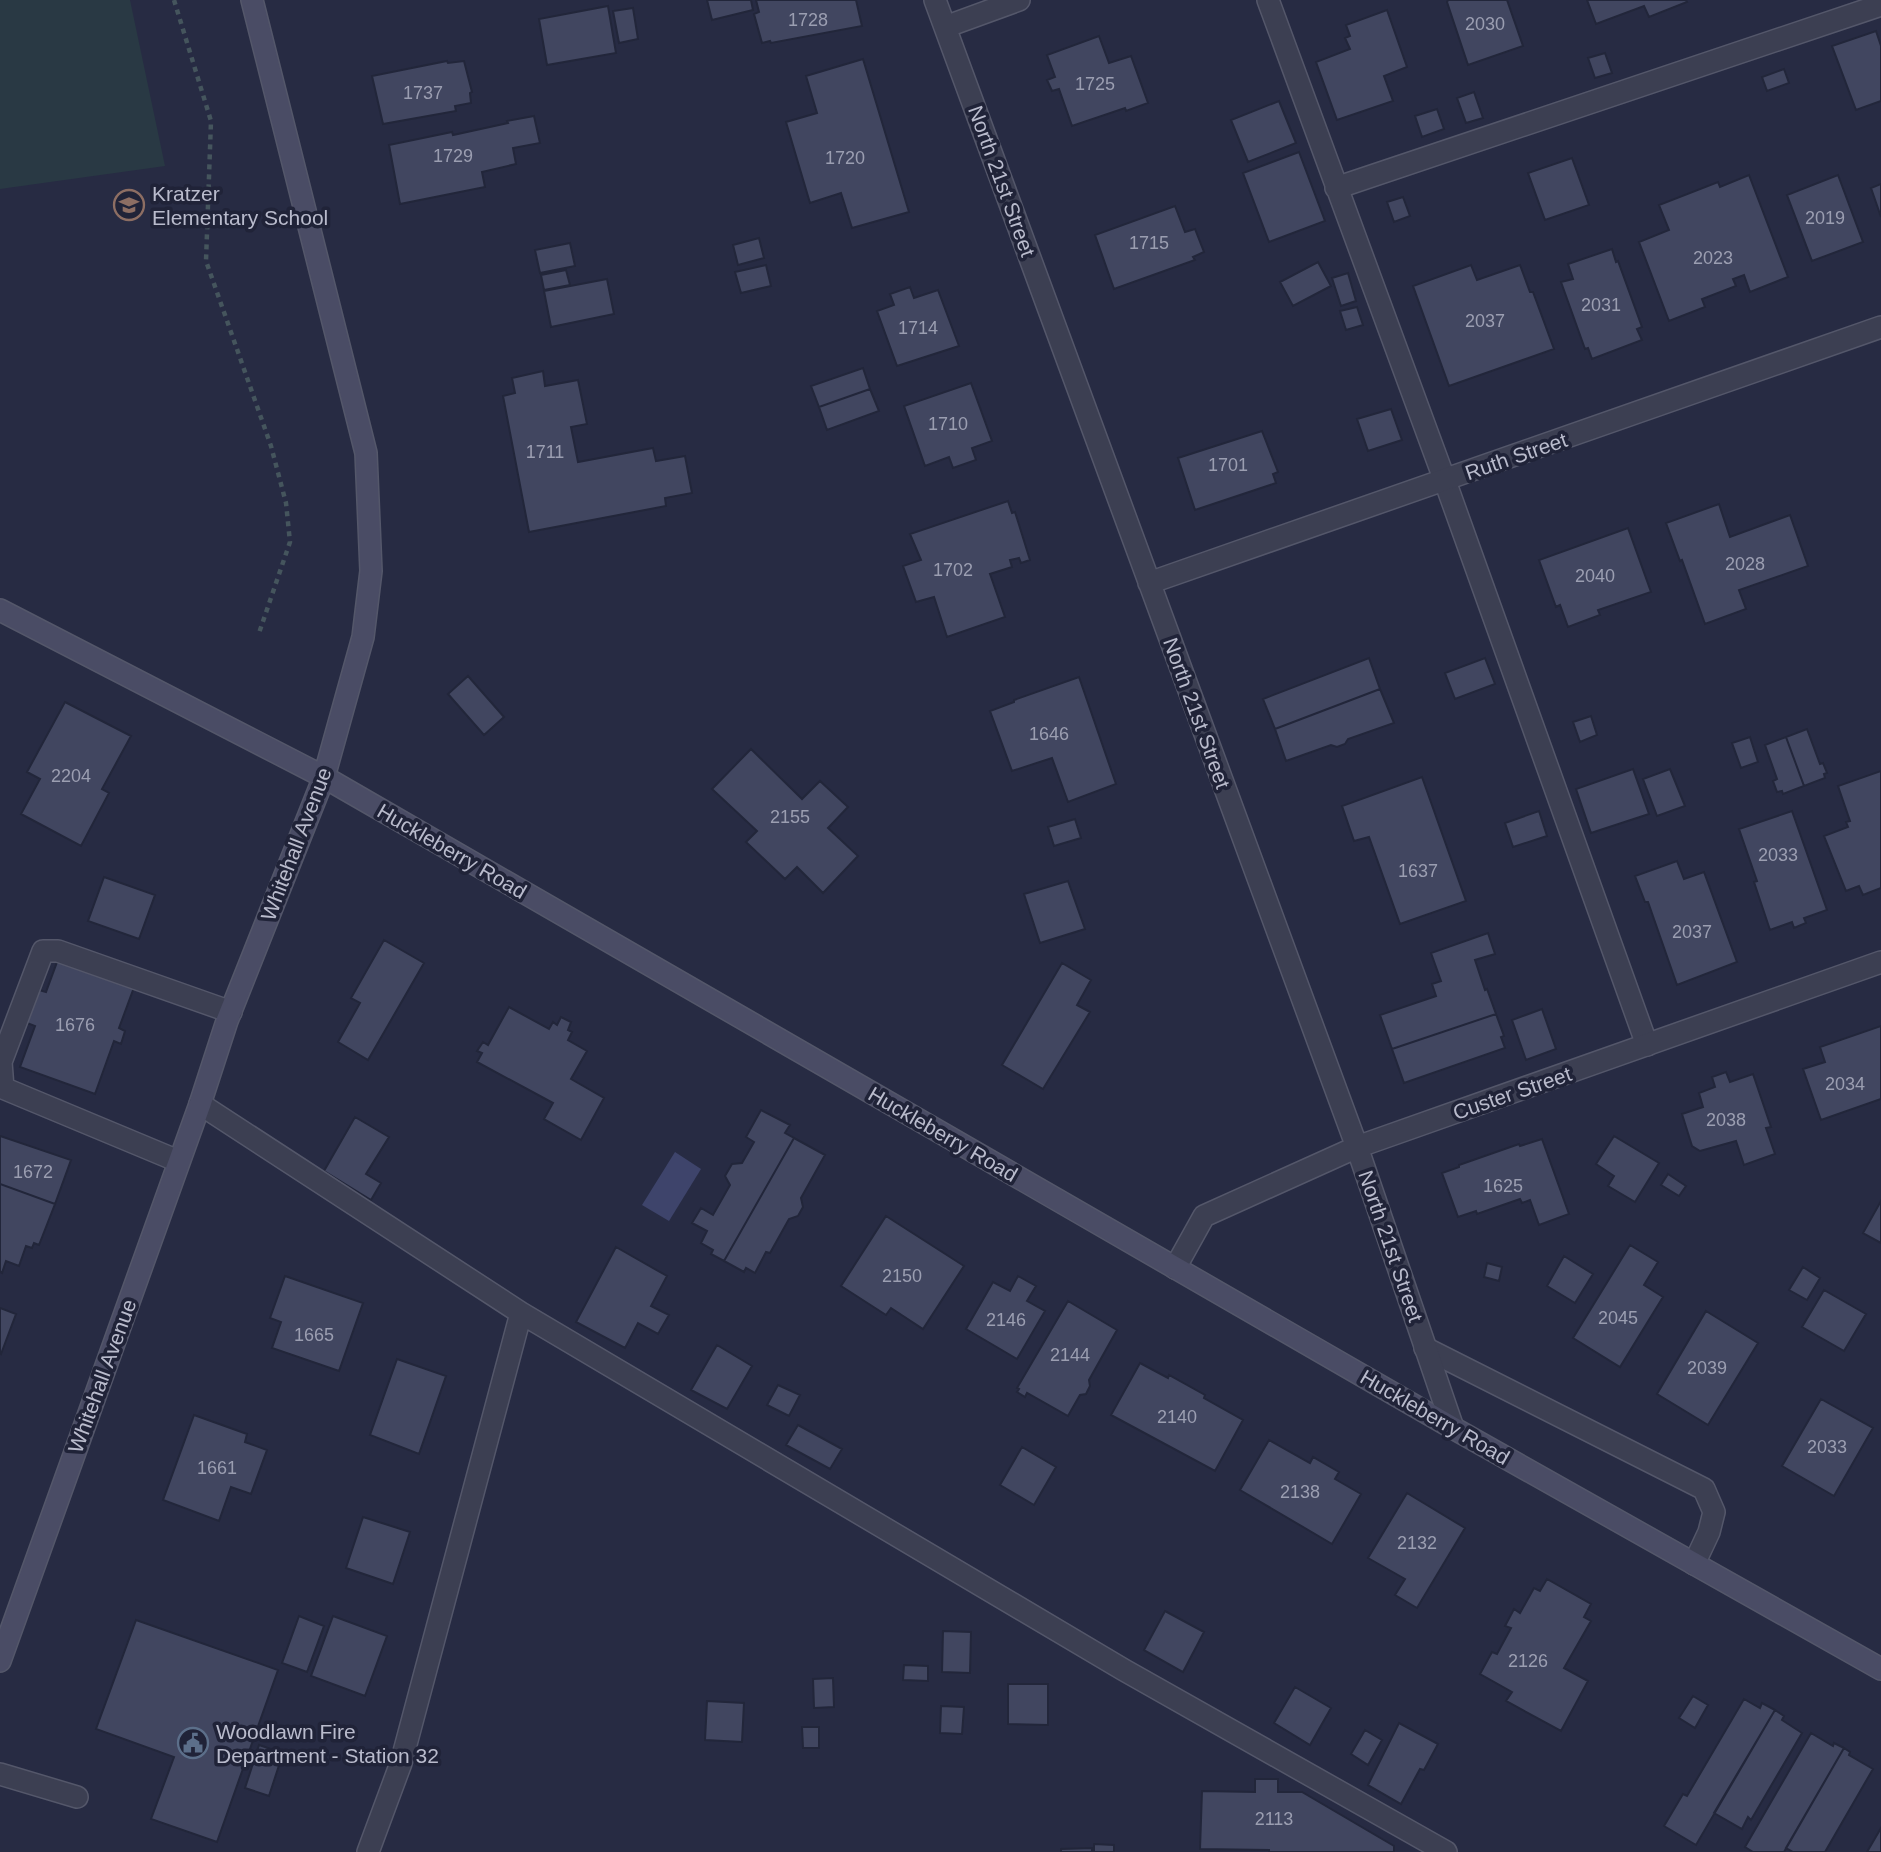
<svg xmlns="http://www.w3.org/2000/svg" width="1881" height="1852" font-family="Arial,sans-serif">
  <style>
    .green { fill: #293944 }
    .water { fill: #3e446b }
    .building { fill: #414660; stroke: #22263a; stroke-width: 2 }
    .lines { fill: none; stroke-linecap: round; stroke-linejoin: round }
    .lane-casing { stroke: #54576a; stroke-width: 24 }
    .street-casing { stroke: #54576a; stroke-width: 24 }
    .secondary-casing { stroke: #54576a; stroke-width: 24 }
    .path { stroke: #45555d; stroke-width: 4.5; stroke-dasharray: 5 5; stroke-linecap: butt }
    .lane { stroke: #3c3f52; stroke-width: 21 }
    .street { stroke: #3c3f52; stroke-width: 21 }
    .secondary { stroke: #4a4c65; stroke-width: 21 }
    .labels { text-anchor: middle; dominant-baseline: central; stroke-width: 7; stroke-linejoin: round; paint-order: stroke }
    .number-label { font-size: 18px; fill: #9b9eb1 }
    .street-label { font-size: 21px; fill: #b9bbcc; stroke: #202338 }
    .poi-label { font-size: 21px; fill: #b9bbcc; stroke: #202338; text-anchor: start }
  </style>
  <rect width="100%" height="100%" fill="#272b43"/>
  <path class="green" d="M 0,0 L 130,0 L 165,166 L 0,189 Z"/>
  <path class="water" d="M 675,1152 L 701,1169 L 669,1221 L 642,1205 Z"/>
  <path class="building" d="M 707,0 L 751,0 L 753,10 L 712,20 Z
    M 756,0 L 856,0 L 862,26 L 771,43 L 770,41 L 762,43 L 754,14 L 759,12 Z
    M 1448,0 L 1507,0 L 1523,46 L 1468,65 L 1447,2 Z
    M 1587,0 L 1686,0 L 1687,2 L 1649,17 L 1644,6 L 1596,24 Z
    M 608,6 L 616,53 L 547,65 L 539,19 Z
    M 633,8 L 638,39 L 619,43 L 613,11 Z
    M 1387,10 L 1407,67 L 1384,76 L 1393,101 L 1337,120 L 1316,62 L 1350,49 L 1345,38 L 1350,36 L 1346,25 Z
    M 1876,31 L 1881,46 L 1881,101 L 1856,110 L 1832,46 Z
    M 1099,36 L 1109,63 L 1131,56 L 1148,103 L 1126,111 L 1125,108 L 1072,126 L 1059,89 L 1052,91 L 1047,80 L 1055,77 L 1047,55 Z
    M 1605,53 L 1612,73 L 1595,78 L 1588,58 Z
    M 863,59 L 909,212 L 852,228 L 841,193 L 810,203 L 786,122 L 817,113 L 806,76 Z
    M 447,61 L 448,63 L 464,61 L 472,92 L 470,93 L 471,103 L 455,106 L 456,111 L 383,124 L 372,76 Z
    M 1784,69 L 1789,83 L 1767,91 L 1762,77 Z
    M 1474,92 L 1483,118 L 1466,123 L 1457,98 Z
    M 1279,101 L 1296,143 L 1248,162 L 1231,120 Z
    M 1437,109 L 1444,129 L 1422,137 L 1415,116 Z
    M 534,116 L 540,143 L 513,148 L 516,164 L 482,172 L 485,187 L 400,204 L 389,145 L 452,132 L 453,135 L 508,123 L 507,121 Z
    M 1299,152 L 1325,221 L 1269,242 L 1243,173 Z
    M 1572,158 L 1589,205 L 1545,220 L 1528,173 Z
    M 1749,175 L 1788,277 L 1750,292 L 1744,275 L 1733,279 L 1736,286 L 1702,299 L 1705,307 L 1669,321 L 1639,242 L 1669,230 L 1659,205 L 1718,182 L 1720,187 Z
    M 1838,175 L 1863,242 L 1812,261 L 1787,195 Z
    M 1881,184 L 1881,217 L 1871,188 Z
    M 1403,197 L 1410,216 L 1394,222 L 1387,202 Z
    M 1175,206 L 1185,232 L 1195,229 L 1204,252 L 1193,257 L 1195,260 L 1114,289 L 1095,235 Z
    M 759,238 L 764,258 L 738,265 L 733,245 Z
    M 570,243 L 575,266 L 540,273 L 535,250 Z
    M 1612,249 L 1616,262 L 1618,261 L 1642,327 L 1637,329 L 1642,340 L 1592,359 L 1588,348 L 1585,349 L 1561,282 L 1573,279 L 1568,264 Z
    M 1318,262 L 1331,286 L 1293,306 L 1280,282 Z
    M 766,265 L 771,286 L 741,293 L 735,272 Z
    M 1471,265 L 1477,280 L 1520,265 L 1530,292 L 1533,292 L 1554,349 L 1449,386 L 1413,286 Z
    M 566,270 L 570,285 L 544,290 L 541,275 Z
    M 1348,273 L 1356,301 L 1341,306 L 1332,278 Z
    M 607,279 L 614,314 L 551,327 L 544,291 Z
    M 910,287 L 914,298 L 938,290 L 959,346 L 897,366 L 877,311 L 894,305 L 890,294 Z
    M 1357,307 L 1363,325 L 1346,330 L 1340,311 Z
    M 863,368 L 870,389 L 819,407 L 811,386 Z
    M 543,371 L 545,386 L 578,380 L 587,424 L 571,427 L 578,462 L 653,448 L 656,461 L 685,456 L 692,493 L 665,498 L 666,506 L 529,532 L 503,396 L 515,393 L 512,378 Z
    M 971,383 L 992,441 L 972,448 L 976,460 L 953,468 L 949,457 L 925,466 L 904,406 Z
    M 870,389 L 879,411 L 827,430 L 819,407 Z
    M 1391,409 L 1402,440 L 1368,451 L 1357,419 Z
    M 1262,431 L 1278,472 L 1273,474 L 1276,483 L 1195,510 L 1178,458 Z
    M 1008,501 L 1012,513 L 1015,512 L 1030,560 L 1021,563 L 1019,558 L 1010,560 L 1012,567 L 990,574 L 1005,617 L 947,637 L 934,597 L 916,602 L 903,566 L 921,560 L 910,534 Z
    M 1719,504 L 1730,537 L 1790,515 L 1808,566 L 1739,590 L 1746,609 L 1705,624 L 1682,560 L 1680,561 L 1666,523 Z
    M 1628,528 L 1651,592 L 1598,610 L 1600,615 L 1568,627 L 1560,605 L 1556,607 L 1539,560 Z
    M 1369,658 L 1380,689 L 1275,729 L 1263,699 Z
    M 1485,658 L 1495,684 L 1455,699 L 1445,673 Z
    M 468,676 L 504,717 L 484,735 L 448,694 Z
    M 1079,677 L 1116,784 L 1068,802 L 1052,758 L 1012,771 L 990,711 L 1014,702 L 1014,700 Z
    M 1380,689 L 1394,723 L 1348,739 L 1345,744 L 1337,747 L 1331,745 L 1286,761 L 1275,729 Z
    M 65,702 L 131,736 L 102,789 L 109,793 L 81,846 L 21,814 L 40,779 L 27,772 Z
    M 1591,716 L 1597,735 L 1580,742 L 1573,722 Z
    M 1807,729 L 1820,764 L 1823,763 L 1827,773 L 1824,774 L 1825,778 L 1804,786 L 1786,737 Z
    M 1750,737 L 1758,762 L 1741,768 L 1732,743 Z
    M 1786,737 L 1804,786 L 1783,794 L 1782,791 L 1777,792 L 1773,781 L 1777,779 L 1765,745 Z
    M 751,749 L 802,799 L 820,781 L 848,807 L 828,828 L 858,856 L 823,893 L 797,867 L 785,879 L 746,842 L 757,831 L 712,789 Z
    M 1633,769 L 1649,814 L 1591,833 L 1576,789 Z
    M 1670,769 L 1685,806 L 1657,816 L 1643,779 Z
    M 1881,771 L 1881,888 L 1863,895 L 1859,886 L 1846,891 L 1824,836 L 1848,827 L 1846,822 L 1850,821 L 1838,786 Z
    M 1422,777 L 1466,901 L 1400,924 L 1369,837 L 1354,841 L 1342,806 Z
    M 1539,811 L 1547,836 L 1513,847 L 1505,823 Z
    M 1792,811 L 1827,910 L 1804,918 L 1806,923 L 1794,928 L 1792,922 L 1770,930 L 1754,882 L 1757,881 L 1739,829 Z
    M 1075,819 L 1081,838 L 1054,846 L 1048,827 Z
    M 1677,861 L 1684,879 L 1704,872 L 1737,962 L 1677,985 L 1648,902 L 1645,902 L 1635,876 Z
    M 104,877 L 155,895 L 139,939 L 88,921 Z
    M 1068,881 L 1085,929 L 1040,943 L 1024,894 Z
    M 1488,933 L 1495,954 L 1475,960 L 1485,990 L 1487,989 L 1496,1014 L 1392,1049 L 1380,1015 L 1436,996 L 1432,984 L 1441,981 L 1431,953 Z
    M 384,940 L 424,963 L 368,1060 L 338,1042 L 360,1003 L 351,998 Z
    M 60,954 L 136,982 L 119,1028 L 125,1031 L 121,1044 L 114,1041 L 95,1094 L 20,1067 L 35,1026 L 27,1023 L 39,990 L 46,992 Z
    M 1062,963 L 1091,980 L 1077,1005 L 1090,1012 L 1043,1089 L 1002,1065 Z
    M 509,1007 L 549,1029 L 553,1022 L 557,1025 L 561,1017 L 571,1022 L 568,1030 L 572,1032 L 568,1040 L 587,1051 L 571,1079 L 604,1098 L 581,1140 L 544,1119 L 553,1103 L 477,1062 L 482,1053 L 477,1051 L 483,1042 L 488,1045 Z
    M 1542,1009 L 1556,1049 L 1526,1060 L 1512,1020 Z
    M 1496,1014 L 1504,1036 L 1501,1037 L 1505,1048 L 1404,1083 L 1392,1049 Z
    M 1881,1026 L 1881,1099 L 1821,1120 L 1803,1069 L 1825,1062 L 1820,1047 Z
    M 1726,1072 L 1730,1082 L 1753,1074 L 1771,1127 L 1766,1128 L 1775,1154 L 1744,1165 L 1736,1141 L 1700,1151 L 1692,1146 L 1682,1114 L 1703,1107 L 1699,1093 L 1715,1087 L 1712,1077 Z
    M 761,1110 L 790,1125 L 785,1133 L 794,1138 L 724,1261 L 711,1254 L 713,1250 L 701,1243 L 707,1231 L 692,1223 L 701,1208 L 713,1215 L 730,1185 L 725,1176 L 732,1164 L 742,1163 L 754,1142 L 746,1137 Z
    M 355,1117 L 389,1137 L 366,1174 L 381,1183 L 371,1200 L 324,1171 Z
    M 0,1136 L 71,1160 L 55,1204 L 0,1184 Z
    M 1614,1136 L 1659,1163 L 1635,1202 L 1608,1186 L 1614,1176 L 1596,1164 Z
    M 794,1138 L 825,1155 L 801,1198 L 803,1207 L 798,1216 L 789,1219 L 770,1253 L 766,1252 L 755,1273 L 746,1268 L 744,1272 L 724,1261 Z
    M 1542,1139 L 1569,1214 L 1539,1225 L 1530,1200 L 1522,1203 L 1520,1199 L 1477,1214 L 1476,1211 L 1458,1217 L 1442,1173 L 1459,1167 L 1459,1165 L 1519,1144 L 1520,1146 Z
    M 1668,1174 L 1686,1186 L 1679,1196 L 1661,1185 Z
    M 0,1184 L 55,1204 L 39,1245 L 34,1243 L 32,1248 L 26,1246 L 19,1266 L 6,1261 L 2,1273 L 0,1272 Z
    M 1881,1201 L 1881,1243 L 1863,1233 Z
    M 886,1216 L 964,1266 L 923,1329 L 891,1308 L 886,1315 L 841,1286 Z
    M 1630,1245 L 1658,1262 L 1644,1285 L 1663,1297 L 1620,1367 L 1573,1338 Z
    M 616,1247 L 667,1276 L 651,1306 L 669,1315 L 658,1334 L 638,1323 L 625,1348 L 576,1322 Z
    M 1564,1256 L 1593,1274 L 1575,1303 L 1547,1286 Z
    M 1487,1263 L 1502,1267 L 1499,1281 L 1484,1277 Z
    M 1803,1267 L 1820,1278 L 1807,1300 L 1789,1290 Z
    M 285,1276 L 363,1303 L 339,1371 L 272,1348 L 281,1322 L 270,1318 Z
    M 1018,1276 L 1036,1286 L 1027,1301 L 1045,1311 L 1017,1359 L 966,1329 L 993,1282 L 1010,1291 Z
    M 1824,1290 L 1866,1314 L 1844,1351 L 1802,1327 Z
    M 1068,1301 L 1117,1330 L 1089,1380 L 1090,1386 L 1086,1394 L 1080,1395 L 1068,1416 L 1027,1393 L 1025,1397 L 1017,1392 L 1019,1389 L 1017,1388 Z
    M 0,1308 L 16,1314 L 1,1354 L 0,1353 Z
    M 1706,1311 L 1758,1343 L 1708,1425 L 1657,1394 Z
    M 717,1345 L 752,1366 L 727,1409 L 691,1390 Z
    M 397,1359 L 446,1376 L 419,1454 L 370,1435 Z
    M 1140,1363 L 1168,1378 L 1169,1375 L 1205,1395 L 1204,1398 L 1243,1420 L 1215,1471 L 1111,1415 Z
    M 778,1385 L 800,1395 L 789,1416 L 767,1405 Z
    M 1821,1399 L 1873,1428 L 1834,1496 L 1782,1466 Z
    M 194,1415 L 247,1434 L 245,1442 L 267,1450 L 251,1494 L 231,1487 L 219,1521 L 163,1500 Z
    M 798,1425 L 842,1449 L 830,1469 L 786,1445 Z
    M 1269,1440 L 1310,1463 L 1313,1457 L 1339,1472 L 1335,1479 L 1361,1494 L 1332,1544 L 1240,1490 Z
    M 1022,1447 L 1056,1467 L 1034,1505 L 1000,1485 Z
    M 1407,1493 L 1465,1528 L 1417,1608 L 1395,1595 L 1405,1579 L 1368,1558 Z
    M 363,1517 L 410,1532 L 393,1584 L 346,1568 Z
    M 1547,1579 L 1591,1604 L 1584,1617 L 1591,1621 L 1564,1668 L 1588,1681 L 1561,1731 L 1506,1701 L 1512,1692 L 1480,1674 L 1492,1652 L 1497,1654 L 1511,1628 L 1505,1626 L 1514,1609 L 1520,1613 L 1534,1588 L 1540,1591 Z
    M 1165,1611 L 1204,1632 L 1183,1672 L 1144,1650 Z
    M 299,1616 L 324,1626 L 307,1672 L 282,1663 Z
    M 333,1616 L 387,1636 L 365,1696 L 311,1676 Z
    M 136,1620 L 278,1670 L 217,1842 L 151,1819 L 174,1757 L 96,1729 Z
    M 943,1631 L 971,1632 L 970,1673 L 942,1672 Z
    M 904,1665 L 928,1666 L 928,1681 L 903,1680 Z
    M 833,1678 L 834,1707 L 814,1708 L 813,1679 Z
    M 1008,1684 L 1048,1684 L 1048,1725 L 1008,1724 Z
    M 1295,1687 L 1331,1708 L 1310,1745 L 1274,1723 Z
    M 1693,1696 L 1708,1705 L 1695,1728 L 1679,1718 Z
    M 1744,1699 L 1760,1708 L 1762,1703 L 1775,1710 L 1696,1845 L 1664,1826 L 1683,1794 L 1687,1796 Z
    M 707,1701 L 744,1703 L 742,1742 L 705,1740 Z
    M 941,1706 L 964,1707 L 962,1734 L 940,1733 Z
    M 1775,1710 L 1784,1716 L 1782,1720 L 1802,1733 L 1751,1820 L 1748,1817 L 1742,1829 L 1714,1813 Z
    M 1399,1723 L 1438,1744 L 1424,1770 L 1420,1769 L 1401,1804 L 1368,1785 Z
    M 802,1727 L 819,1727 L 819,1748 L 803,1748 Z
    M 1365,1730 L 1382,1740 L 1368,1765 L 1351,1754 Z
    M 1811,1733 L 1833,1746 L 1834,1743 L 1844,1748 L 1784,1852 L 1753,1852 L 1745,1847 Z
    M 259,1745 L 283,1753 L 269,1796 L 245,1788 Z
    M 1844,1748 L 1850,1752 L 1849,1755 L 1873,1769 L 1825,1852 L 1793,1852 L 1786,1848 Z
    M 1255,1779 L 1278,1779 L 1278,1792 L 1302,1792 L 1394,1846 L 1394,1852 L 1269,1852 L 1269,1850 L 1200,1849 L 1202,1791 L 1255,1792 Z
    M 1881,1828 L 1881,1852 L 1867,1852 Z
    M 1094,1844 L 1114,1845 L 1114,1852 L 1094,1852 Z
    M 1092,1848 L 1092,1852 L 1061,1852 L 1061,1849 Z"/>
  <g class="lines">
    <g class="lane-casing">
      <path id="lane" d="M 1268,0 L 1445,481 L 1647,1045
        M 1336,188 L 1881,5
        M 200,1104 L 521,1313
        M 178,1161 L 3,1088 L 1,1062 L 43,951 L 58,951 L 231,1012
        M 1425,1348 L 1704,1489 L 1714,1512 L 1709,1532 L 1694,1564
        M 0,1774 L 77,1797
        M 368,1852 L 401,1763 L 521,1313 L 1124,1670 L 1446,1852"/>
    </g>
    <g class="street-casing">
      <path id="street" d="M 935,0 L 1357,1147 L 1453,1428
        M 945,27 L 1019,0
        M 1149,583 L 1881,327
        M 1175,1268 L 1204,1216 L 1357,1147 L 1881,962"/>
    </g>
    <g class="secondary-casing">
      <path id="secondary" d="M 0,610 L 324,777 L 1453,1428 L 1881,1669
        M 0,1661 L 200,1104 L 227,1021 L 324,777 L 363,637 L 371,571 L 366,453 L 252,0"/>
    </g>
    <path class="path" d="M 174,0 L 211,121 L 206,261 L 271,446 L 286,503 L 290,542 L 259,633"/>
    <use href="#lane" class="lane"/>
    <use href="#street" class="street"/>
    <use href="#secondary" class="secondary"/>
  </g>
  <defs>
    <g id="school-ring" transform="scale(1.575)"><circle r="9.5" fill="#202338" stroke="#8d6e63" stroke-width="1.5"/><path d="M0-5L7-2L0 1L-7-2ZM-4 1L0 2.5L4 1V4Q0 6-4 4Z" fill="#8d6e63"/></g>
    <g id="civic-ring" transform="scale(1.575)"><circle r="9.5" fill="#202338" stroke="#5c6f8a" stroke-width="1.5"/><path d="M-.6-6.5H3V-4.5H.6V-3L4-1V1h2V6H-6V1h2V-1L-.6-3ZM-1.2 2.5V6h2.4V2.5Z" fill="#5c6f8a"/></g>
  </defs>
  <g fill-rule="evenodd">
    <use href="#school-ring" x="129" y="205"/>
    <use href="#civic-ring" x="193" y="1743"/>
  </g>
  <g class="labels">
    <g class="number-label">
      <text x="808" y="20">1728</text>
      <text x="1485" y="24">2030</text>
      <text x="1095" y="84">1725</text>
      <text x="423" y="93">1737</text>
      <text x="453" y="156">1729</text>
      <text x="845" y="158">1720</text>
      <text x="1825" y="218">2019</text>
      <text x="1149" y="243">1715</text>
      <text x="1713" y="258">2023</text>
      <text x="1601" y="305">2031</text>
      <text x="1485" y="321">2037</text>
      <text x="918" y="328">1714</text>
      <text x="948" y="424">1710</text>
      <text x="545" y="452">1711</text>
      <text x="1228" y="465">1701</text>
      <text x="1745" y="564">2028</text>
      <text x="953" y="570">1702</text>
      <text x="1595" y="576">2040</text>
      <text x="1049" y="734">1646</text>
      <text x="71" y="776">2204</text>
      <text x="790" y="817">2155</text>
      <text x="1778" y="855">2033</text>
      <text x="1418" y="871">1637</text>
      <text x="1692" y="932">2037</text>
      <text x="75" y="1025">1676</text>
      <text x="1845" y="1084">2034</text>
      <text x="1726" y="1120">2038</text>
      <text x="33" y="1172">1672</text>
      <text x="1503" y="1186">1625</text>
      <text x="902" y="1276">2150</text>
      <text x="1618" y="1318">2045</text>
      <text x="1006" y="1320">2146</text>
      <text x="314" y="1335">1665</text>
      <text x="1070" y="1355">2144</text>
      <text x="1707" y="1368">2039</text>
      <text x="1177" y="1417">2140</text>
      <text x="1827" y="1447">2033</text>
      <text x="217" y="1468">1661</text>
      <text x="1300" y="1492">2138</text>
      <text x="1417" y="1543">2132</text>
      <text x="1528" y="1661">2126</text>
      <text x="1274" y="1819">2113</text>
    </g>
    <g class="street-label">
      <text transform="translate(1002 181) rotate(70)">North 21st Street</text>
      <text transform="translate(1516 456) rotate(-19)">Ruth Street</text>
      <text transform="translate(1197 713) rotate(70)">North 21st Street</text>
      <text transform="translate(296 844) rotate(-69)">Whitehall Avenue</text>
      <text transform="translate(452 851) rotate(30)">Huckleberry Road</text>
      <text transform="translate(1512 1093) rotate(-19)">Custer Street</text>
      <text transform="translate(943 1134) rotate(30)">Huckleberry Road</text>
      <text transform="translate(1391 1246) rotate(71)">North 21st Street</text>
      <text transform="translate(102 1376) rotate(-70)">Whitehall Avenue</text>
      <text transform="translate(1435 1417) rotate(30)">Huckleberry Road</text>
    </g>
    <g class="poi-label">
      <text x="152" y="193">Kratzer<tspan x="152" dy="24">Elementary School</tspan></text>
      <text x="216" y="1731">Woodlawn Fire<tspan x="216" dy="24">Department - Station 32</tspan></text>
    </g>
  </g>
</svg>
